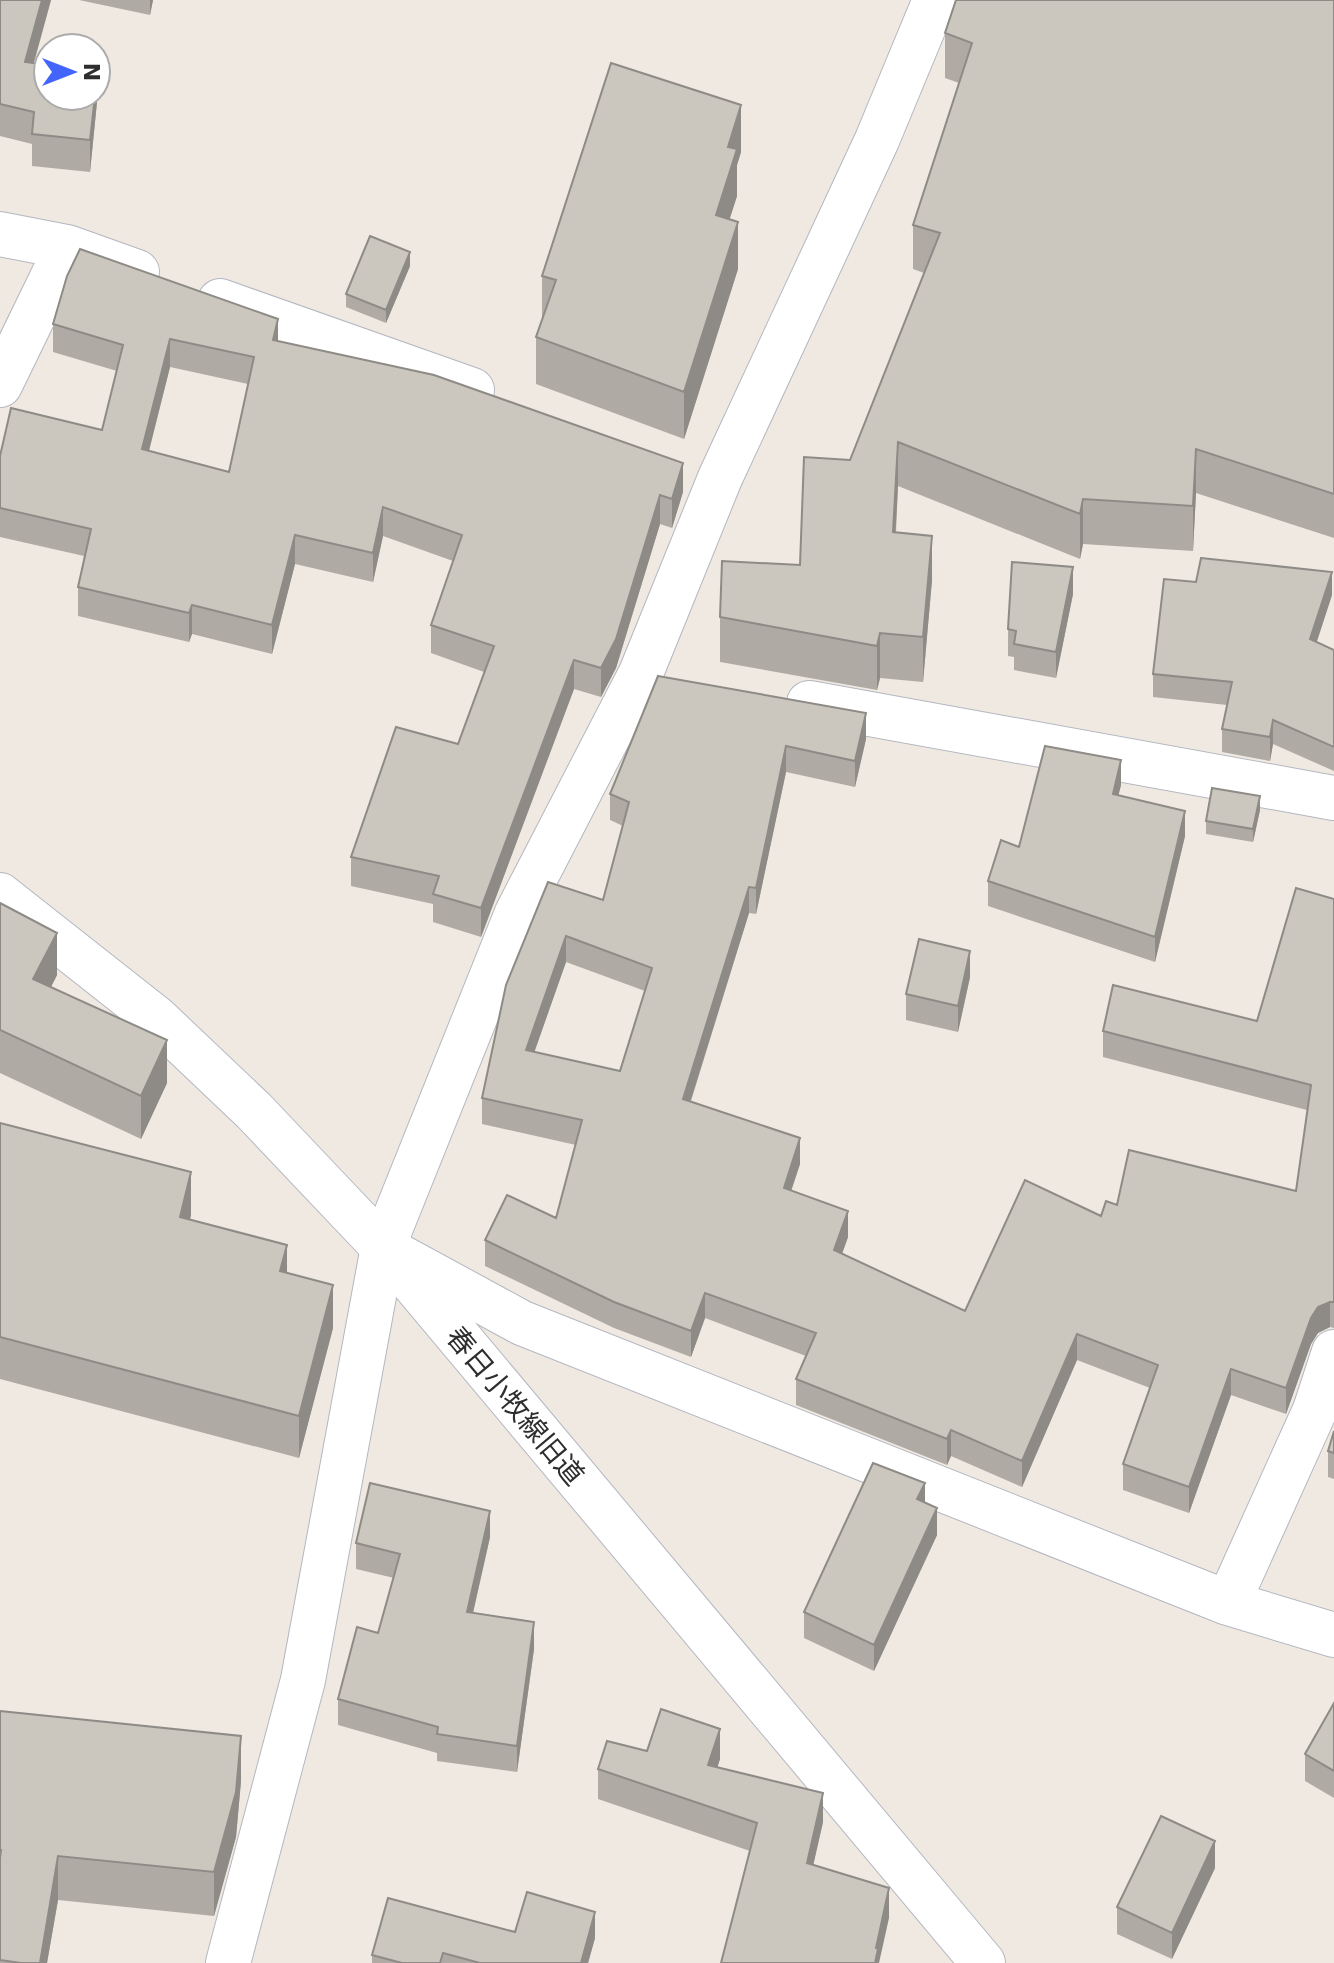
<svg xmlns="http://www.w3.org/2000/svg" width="1334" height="1963" font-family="'DejaVu Sans','Noto Sans JP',sans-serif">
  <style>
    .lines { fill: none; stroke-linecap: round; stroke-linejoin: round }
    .minor-casing { stroke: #b4b7c1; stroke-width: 46 }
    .tertiary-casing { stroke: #b4b7c1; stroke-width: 46 }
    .minor { stroke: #fff; stroke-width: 44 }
    .tertiary { stroke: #fff; stroke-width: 44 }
    .wall { fill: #afaba4; fill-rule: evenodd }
    .shaded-wall { fill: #8e8b86 }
    .building { fill: #cbc7bf; stroke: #8e8b86; stroke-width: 2; fill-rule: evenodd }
    .labels { text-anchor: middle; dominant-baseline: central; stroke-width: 8; stroke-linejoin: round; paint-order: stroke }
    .street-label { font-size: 28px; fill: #2e2e2e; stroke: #fff }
  </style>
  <rect width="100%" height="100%" fill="#efe9e1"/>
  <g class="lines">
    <g class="minor-casing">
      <path id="minor" d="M 0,234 L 67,247 L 137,272
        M 220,301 L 472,390
        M 0,385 L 67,247
        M 809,703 L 1334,798
        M 386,1249 L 522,1323 L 1228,1603 L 1334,1635
        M 1228,1603 L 1315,1410 L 1334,1352
        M 228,1963 L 303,1680 L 383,1247 L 517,913 L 641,673 L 720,478 L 877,140 L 935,0"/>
    </g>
    <g class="tertiary-casing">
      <path id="tertiary" d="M 0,895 L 156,1018 L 254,1111 L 383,1247 L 983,1963"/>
    </g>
    <use href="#minor" class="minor"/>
    <use href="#tertiary" class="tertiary"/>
  </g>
  <path class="wall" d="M 0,0 L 51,0 L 34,63 L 97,102 L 90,172 L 32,166 L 32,144 L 0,136 Z
    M 79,0 L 153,0 L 150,15 Z
    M 1334,0 L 1334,538 L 1196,493 L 1193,551 L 1083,544 L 1080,559 L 898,486 L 896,533 L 932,580 L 923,682 L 880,678 L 877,690 L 720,662 L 720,617 L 800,565 L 850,460 L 924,273 L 913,269 L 913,225 L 959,83 L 945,78 L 945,33 Z
    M 741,152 L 737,165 L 737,196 L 729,220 L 738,269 L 684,439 L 536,384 L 536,337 L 542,321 L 542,276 Z
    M 410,266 L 386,323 L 346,307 L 346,294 Z
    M 53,324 L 278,341 L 683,492 L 672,528 L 660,524 L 616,668 L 601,697 L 574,689 L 481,937 L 433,922 L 433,904 L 351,886 L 351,857 L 458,744 L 484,672 L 431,653 L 431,625 L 453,561 L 383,536 L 373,582 L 295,564 L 272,654 L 192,634 L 189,642 L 78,616 L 78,587 L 84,556 L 0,537 L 0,456 L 102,430 L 117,371 L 53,352 ZM 170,367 L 248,384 L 229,472 L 149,451 Z
    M 1073,594 L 1056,678 L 1014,670 L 1014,657 L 1008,656 L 1008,629 Z
    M 1332,595 L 1316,642 L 1334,650 L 1334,771 L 1273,744 L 1270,761 L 1222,752 L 1222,729 L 1227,705 L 1153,697 L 1153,674 Z
    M 658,676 L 866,739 L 855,787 L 786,772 L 756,914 L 749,913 L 691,1101 L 800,1164 L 791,1190 L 848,1237 L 842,1254 L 965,1311 L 1117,1205 L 1296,1191 L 1307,1110 L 1103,1057 L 1103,1031 L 1257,1021 L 1334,899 L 1334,1328 L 1330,1327 L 1318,1333 L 1311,1344 L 1286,1414 L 1231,1395 L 1189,1513 L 1123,1490 L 1123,1464 L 1150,1388 L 1077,1360 L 1022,1487 L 951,1456 L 947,1465 L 796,1405 L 796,1379 L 806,1356 L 705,1318 L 691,1357 L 614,1328 L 485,1266 L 485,1240 L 556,1218 L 576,1145 L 482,1124 L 482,1098 L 506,985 L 603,900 L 623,826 L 610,820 L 610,794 ZM 566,962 L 645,991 L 620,1071 L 534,1052 Z
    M 1121,785 L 1118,795 L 1185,836 L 1155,962 L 988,906 L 988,881 L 1019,847 Z
    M 1260,810 L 1253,842 L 1206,834 L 1206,821 Z
    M 0,903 L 57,975 L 51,987 L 167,1083 L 141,1139 L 0,1073 Z
    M 970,977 L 958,1032 L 906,1020 L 906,994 Z
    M 0,1123 L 191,1215 L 190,1219 L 287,1273 L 333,1328 L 299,1458 L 0,1379 Z
    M 1334,1402 L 1334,1479 L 1328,1477 L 1328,1451 L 1334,1431 Z
    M 925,1503 L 937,1535 L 874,1671 L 804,1638 L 804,1612 Z
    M 490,1537 L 473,1613 L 534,1649 L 517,1772 L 437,1761 L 437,1753 L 338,1725 L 338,1699 L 378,1633 L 394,1578 L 356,1569 L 356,1543 Z
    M 1334,1703 L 1334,1798 L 1305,1781 L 1305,1754 Z
    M 0,1711 L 241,1781 L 236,1837 L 214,1916 L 58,1900 L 47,1963 L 0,1963 Z
    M 647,1751 L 720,1759 L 717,1768 L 823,1822 L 813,1865 L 889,1918 L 750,1851 L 598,1799 L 598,1769 Z
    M 1215,1868 L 1172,1959 L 1117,1934 L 1117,1907 Z
    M 515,1932 L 595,1938 L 588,1963 L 372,1963 L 372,1955 Z"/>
  <path class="shaded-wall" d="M 42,0 L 51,0 L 25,94 L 25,62 Z
    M 150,0 L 153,0 L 150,15 Z
    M 97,70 L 97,102 L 90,172 L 90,140 L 95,96 L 96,96 Z
    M 741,105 L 741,152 L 737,165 L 737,196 L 716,262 L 716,215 L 728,147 Z
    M 738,222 L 738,269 L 684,439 L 684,392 Z
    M 410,252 L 410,266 L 386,323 L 386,310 Z
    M 278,319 L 278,348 L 273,340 Z
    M 170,339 L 170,367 L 142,478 L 142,449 Z
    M 898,442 L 898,486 L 893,577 L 893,532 Z
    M 1196,449 L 1196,493 L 1193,551 L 1193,506 Z
    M 683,463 L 683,492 L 672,528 L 672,499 Z
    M 660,495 L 660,524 L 616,668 L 601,697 L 601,668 Z
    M 1083,499 L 1083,544 L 1080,559 L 1080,514 Z
    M 383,507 L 383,536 L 373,582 L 373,553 Z
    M 295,535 L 295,564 L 272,654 L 272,625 Z
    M 932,536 L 932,580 L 923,682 L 923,637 Z
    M 1073,567 L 1073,594 L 1056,678 L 1056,652 Z
    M 1332,572 L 1332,595 L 1310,663 L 1310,639 Z
    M 192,605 L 192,634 L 189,642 L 189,613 Z
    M 880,633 L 880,678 L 877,690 L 877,646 Z
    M 574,660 L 574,689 L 481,937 L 481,908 Z
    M 866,713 L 866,739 L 855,787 L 855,761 Z
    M 1273,720 L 1273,744 L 1270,761 L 1270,737 Z
    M 786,746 L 786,772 L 756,914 L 756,888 Z
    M 1121,760 L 1121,785 L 1113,818 L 1113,794 Z
    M 1260,796 L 1260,810 L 1253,842 L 1253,829 Z
    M 1185,811 L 1185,836 L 1155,962 L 1155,937 Z
    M 749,887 L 749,913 L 683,1125 L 683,1099 Z
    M 57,933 L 57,975 L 33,1022 L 33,979 Z
    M 566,936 L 566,962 L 526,1076 L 526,1050 Z
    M 970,951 L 970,977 L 958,1032 L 958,1006 Z
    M 167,1040 L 167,1083 L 141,1139 L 141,1096 Z
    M 800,1138 L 800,1164 L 784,1213 L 784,1188 Z
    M 191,1172 L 191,1215 L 180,1259 L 180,1217 Z
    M 848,1211 L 848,1237 L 834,1276 L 834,1250 Z
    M 287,1245 L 287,1288 L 280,1271 Z
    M 333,1285 L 333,1328 L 299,1458 L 299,1416 Z
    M 705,1293 L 705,1318 L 691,1357 L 691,1331 Z
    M 1330,1302 L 1330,1327 L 1318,1333 L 1311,1344 L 1286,1414 L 1286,1388 L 1311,1318 L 1318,1307 Z
    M 1077,1334 L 1077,1360 L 1022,1487 L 1022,1461 Z
    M 1231,1369 L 1231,1395 L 1189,1513 L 1189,1487 Z
    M 951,1430 L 951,1456 L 947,1465 L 947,1439 Z
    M 925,1483 L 925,1510 L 917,1499 Z
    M 937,1508 L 937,1535 L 874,1671 L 874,1645 Z
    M 490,1511 L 490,1537 L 467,1639 L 467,1612 Z
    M 534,1622 L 534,1649 L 517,1772 L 517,1746 Z
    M 720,1729 L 720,1759 L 708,1795 L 708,1765 Z
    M 241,1736 L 241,1781 L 236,1837 L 214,1916 L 214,1872 Z
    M 823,1793 L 823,1822 L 807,1893 L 807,1863 Z
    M 1215,1841 L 1215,1868 L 1172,1959 L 1172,1933 Z
    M 58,1856 L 58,1900 L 47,1963 L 40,1963 Z
    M 889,1888 L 889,1918 L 879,1963 L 875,1963 L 876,1948 Z
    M 595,1912 L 595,1938 L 588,1963 L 581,1963 Z"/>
  <path class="building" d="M 0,0 L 42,0 L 25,62 L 48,65 L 48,96 L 95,96 L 90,140 L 32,134 L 34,112 L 0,104 Z
    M 956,0 L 1334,0 L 1334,494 L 1196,449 L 1193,506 L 1083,499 L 1080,514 L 898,442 L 893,532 L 932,536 L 923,637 L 880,633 L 877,646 L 720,617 L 722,561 L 800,565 L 804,457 L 850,460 L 940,233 L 913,225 L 972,43 L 945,33 Z
    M 611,63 L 741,105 L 728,147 L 737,149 L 716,215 L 738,222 L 684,392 L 536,337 L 556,280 L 542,276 Z
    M 370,236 L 410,252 L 386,310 L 346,294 Z
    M 80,249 L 278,319 L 273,340 L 434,375 L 683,463 L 672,499 L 660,495 L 616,639 L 601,668 L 574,660 L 481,908 L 433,894 L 439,876 L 351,857 L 396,727 L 458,744 L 494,646 L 431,625 L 462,535 L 383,507 L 373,553 L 295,535 L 272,625 L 192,605 L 189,613 L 78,587 L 91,529 L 0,508 L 0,456 L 11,408 L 102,430 L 123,345 L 53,324 L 67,276 ZM 170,339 L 254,357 L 229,472 L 142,449 Z
    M 1201,558 L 1332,572 L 1310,639 L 1334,650 L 1334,747 L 1273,720 L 1270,737 L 1222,729 L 1232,682 L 1153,674 L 1164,579 L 1196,582 Z
    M 1012,562 L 1073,567 L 1056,652 L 1014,644 L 1016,631 L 1008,629 Z
    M 658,676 L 866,713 L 855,761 L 786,746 L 756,888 L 749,887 L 683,1099 L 800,1138 L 784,1188 L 848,1211 L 834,1250 L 965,1311 L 1025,1180 L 1101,1216 L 1106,1201 L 1117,1205 L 1129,1150 L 1296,1191 L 1311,1085 L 1103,1031 L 1113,985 L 1257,1021 L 1296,888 L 1334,899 L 1334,1302 L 1330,1302 L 1318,1307 L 1311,1318 L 1286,1388 L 1231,1369 L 1189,1487 L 1123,1464 L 1158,1365 L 1077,1334 L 1022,1461 L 951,1430 L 947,1439 L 796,1379 L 816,1333 L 705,1293 L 691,1331 L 614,1302 L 485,1240 L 507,1195 L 556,1218 L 582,1120 L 482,1098 L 506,985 L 548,882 L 603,900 L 629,802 L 610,794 ZM 566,936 L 652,968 L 620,1071 L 526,1050 Z
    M 1045,746 L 1121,760 L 1113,794 L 1185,811 L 1155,937 L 988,881 L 1001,840 L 1019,847 Z
    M 1212,788 L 1260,796 L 1253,829 L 1206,821 Z
    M 0,903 L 57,933 L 33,979 L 167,1040 L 141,1096 L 0,1030 Z
    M 919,939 L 970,951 L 958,1006 L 906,994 Z
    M 0,1123 L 191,1172 L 180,1217 L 287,1245 L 280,1271 L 333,1285 L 299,1416 L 0,1337 Z
    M 1334,1431 L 1334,1453 L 1328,1451 Z
    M 873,1463 L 925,1483 L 917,1499 L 937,1508 L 874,1645 L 804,1612 Z
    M 370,1483 L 490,1511 L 467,1612 L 534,1622 L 517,1746 L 437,1734 L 438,1727 L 338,1699 L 357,1627 L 378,1633 L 400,1554 L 356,1543 Z
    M 1334,1703 L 1334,1771 L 1305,1754 Z
    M 661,1709 L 720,1729 L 708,1765 L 823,1793 L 807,1863 L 889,1888 L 876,1948 L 878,1949 L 875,1963 L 721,1963 L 757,1823 L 598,1769 L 607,1741 L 647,1751 Z
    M 0,1711 L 241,1736 L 236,1792 L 214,1872 L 58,1856 L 40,1963 L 21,1963 L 0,1960 L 0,1858 L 1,1850 L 0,1850 Z
    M 1161,1816 L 1215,1841 L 1172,1933 L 1117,1907 Z
    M 527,1892 L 595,1912 L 581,1963 L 480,1963 L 443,1953 L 440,1963 L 402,1963 L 372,1955 L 388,1898 L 515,1932 Z"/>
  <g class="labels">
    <g class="street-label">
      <text transform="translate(515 1406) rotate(50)">春日小牧線旧道</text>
    </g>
  </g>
  <g transform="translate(72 72) rotate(90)"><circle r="38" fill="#ffffff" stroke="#ababab" stroke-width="2"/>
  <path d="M0-6L14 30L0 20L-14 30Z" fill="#4264fb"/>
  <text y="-12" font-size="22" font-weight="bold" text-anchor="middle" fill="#2e2e2e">N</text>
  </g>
</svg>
